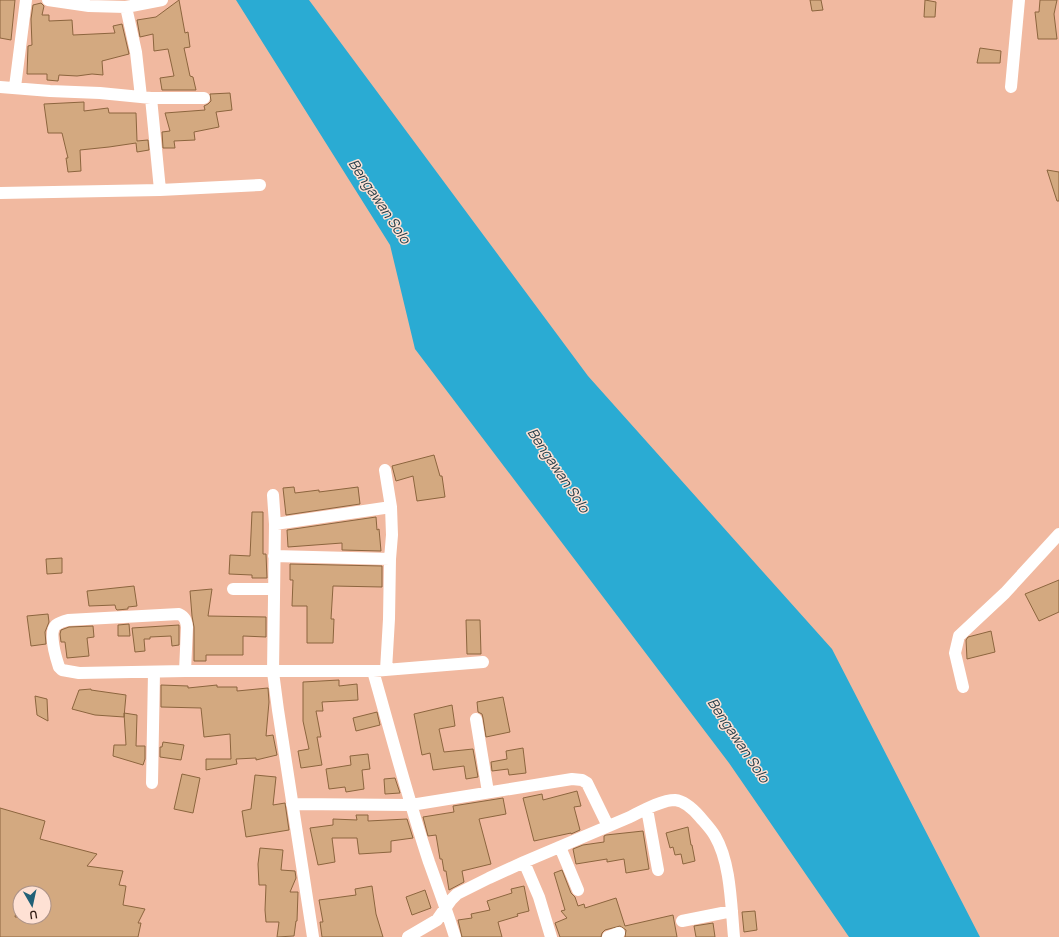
<svg xmlns="http://www.w3.org/2000/svg" width="1059" height="937" font-family="Manrope,sans-serif">
  <style>
    .water { fill: #2aabd3 }
    .building { fill: #d3a980; stroke: #8c653e; fill-rule: evenodd }
    .lines { fill: none; stroke-linecap: round; stroke-linejoin: round }
    .street { stroke: #fff; stroke-width: 12 }
    .labels { text-anchor: middle; dominant-baseline: central; stroke-width: 3; stroke-linejoin: round; paint-order: stroke }
    .water-label { font-size: 14px; font-style: italic; fill: #243e48; stroke: #fee1d4 }
  </style>
  <rect width="100%" height="100%" fill="#f1b9a0"/>
  <path class="water" d="M 236,0 L 309,0 L 588,376 L 832,649 L 980,937 L 849,937 L 729,763 L 415,349 L 390,245 Z"/>
  <path class="building" d="M 0,0 L 15,0 L 11,40 L 0,38 Z
    M 179,0 L 185,33 L 188,32 L 190,47 L 184,48 L 190,76 L 193,77 L 196,90 L 162,90 L 160,78 L 174,76 L 168,49 L 154,51 L 153,34 L 140,37 L 137,20 L 156,17 Z
    M 810,0 L 821,0 L 823,10 L 812,11 Z
    M 925,0 L 936,2 L 935,17 L 924,17 Z
    M 1040,0 L 1057,0 L 1054,14 L 1057,39 L 1038,39 L 1035,12 L 1039,12 Z
    M 41,3 L 44,6 L 42,15 L 49,15 L 49,21 L 72,20 L 73,35 L 115,33 L 113,26 L 122,24 L 129,54 L 102,61 L 103,75 L 92,74 L 77,76 L 59,75 L 58,81 L 47,80 L 47,74 L 27,74 L 28,46 L 32,45 L 31,19 L 33,5 Z
    M 980,48 L 1001,51 L 1000,63 L 977,63 Z
    M 230,93 L 232,110 L 216,112 L 219,127 L 194,132 L 195,140 L 174,141 L 175,148 L 163,148 L 162,132 L 170,131 L 165,113 L 205,110 L 204,106 L 208,104 L 211,101 L 210,94 Z
    M 84,102 L 84,111 L 108,108 L 109,113 L 136,113 L 137,141 L 148,140 L 149,150 L 137,152 L 136,143 L 109,147 L 80,150 L 81,171 L 68,172 L 66,158 L 68,158 L 62,133 L 48,133 L 44,104 Z
    M 1047,170 L 1059,172 L 1059,201 L 1057,201 Z
    M 434,455 L 440,476 L 442,476 L 445,497 L 417,501 L 413,476 L 396,481 L 392,466 Z
    M 294,487 L 295,493 L 319,490 L 319,492 L 358,487 L 360,504 L 286,515 L 283,488 Z
    M 252,512 L 263,512 L 263,554 L 266,554 L 267,578 L 252,578 L 252,575 L 229,574 L 230,555 L 250,556 Z
    M 376,517 L 377,530 L 379,529 L 381,551 L 342,550 L 342,543 L 288,547 L 287,530 Z
    M 62,558 L 62,573 L 47,574 L 46,559 Z
    M 290,564 L 382,566 L 382,587 L 333,586 L 331,619 L 334,619 L 333,643 L 307,643 L 307,606 L 292,606 L 293,580 L 290,580 Z
    M 1059,580 L 1059,612 L 1039,621 L 1025,594 Z
    M 134,586 L 137,606 L 128,607 L 128,609 L 117,610 L 116,609 L 115,605 L 89,606 L 87,591 Z
    M 212,589 L 208,616 L 266,617 L 266,637 L 243,636 L 243,655 L 206,655 L 206,661 L 194,661 L 194,627 L 192,616 L 190,591 Z
    M 48,614 L 49,622 L 45,632 L 46,644 L 31,646 L 27,616 Z
    M 466,620 L 480,620 L 481,654 L 467,654 Z
    M 129,624 L 130,636 L 118,636 L 118,625 Z
    M 179,625 L 179,645 L 172,646 L 171,636 L 150,637 L 150,639 L 144,639 L 145,651 L 135,652 L 132,628 Z
    M 93,626 L 94,637 L 87,638 L 89,656 L 67,658 L 65,642 L 61,642 L 60,634 L 61,630 L 69,627 Z
    M 991,631 L 995,652 L 967,659 L 966,640 L 968,637 Z
    M 339,680 L 339,686 L 357,684 L 358,700 L 322,702 L 323,711 L 316,711 L 321,737 L 317,737 L 322,765 L 301,768 L 298,751 L 309,749 L 303,721 L 303,682 Z
    M 161,685 L 188,686 L 188,688 L 217,685 L 217,687 L 237,687 L 237,691 L 268,688 L 269,702 L 266,736 L 273,735 L 277,755 L 256,760 L 256,758 L 236,759 L 237,764 L 206,770 L 206,759 L 231,759 L 230,734 L 204,737 L 201,708 L 161,707 Z
    M 91,689 L 91,690 L 126,695 L 124,717 L 95,715 L 72,709 L 79,690 Z
    M 35,696 L 47,699 L 48,721 L 37,715 Z
    M 503,697 L 510,732 L 486,737 L 483,718 L 482,714 L 478,712 L 477,702 Z
    M 452,705 L 455,726 L 439,729 L 444,752 L 473,749 L 478,777 L 466,779 L 464,766 L 433,770 L 430,753 L 422,755 L 414,714 Z
    M 377,712 L 380,725 L 356,731 L 353,718 Z
    M 124,713 L 137,715 L 136,746 L 145,746 L 145,759 L 143,765 L 113,756 L 114,745 L 126,745 Z
    M 163,742 L 184,745 L 181,760 L 160,757 L 160,747 L 162,747 Z
    M 523,748 L 526,773 L 509,775 L 508,769 L 492,771 L 491,762 L 507,759 L 506,751 Z
    M 368,754 L 370,769 L 362,770 L 364,789 L 346,792 L 345,787 L 329,789 L 326,769 L 351,765 L 350,756 Z
    M 182,774 L 200,778 L 193,813 L 174,809 Z
    M 255,775 L 276,777 L 273,805 L 285,803 L 289,830 L 246,837 L 242,811 L 251,809 Z
    M 395,778 L 400,793 L 385,794 L 384,779 Z
    M 577,791 L 581,806 L 574,807 L 580,830 L 571,834 L 571,833 L 534,841 L 523,798 L 542,794 L 543,800 Z
    M 503,798 L 506,814 L 479,819 L 491,864 L 462,871 L 464,882 L 449,890 L 446,871 L 444,871 L 442,859 L 440,859 L 436,835 L 428,836 L 423,817 L 454,812 L 453,806 Z
    M 0,808 L 45,821 L 40,839 L 97,854 L 87,866 L 123,871 L 119,885 L 126,886 L 123,905 L 145,909 L 138,923 L 141,923 L 138,937 L 0,937 ZM 20,893 L 44,893 L 44,917 L 15,917 Z
    M 356,815 L 368,815 L 368,821 L 407,819 L 413,838 L 391,841 L 391,852 L 359,854 L 357,838 L 332,838 L 335,862 L 318,865 L 310,828 L 333,825 L 333,819 L 357,820 Z
    M 688,827 L 691,845 L 692,845 L 695,861 L 683,864 L 681,854 L 675,855 L 673,847 L 670,848 L 666,833 Z
    M 643,831 L 649,869 L 626,873 L 624,859 L 607,862 L 607,859 L 576,864 L 573,849 L 583,845 L 604,842 L 604,836 L 606,835 Z
    M 260,848 L 283,850 L 281,870 L 295,871 L 296,878 L 290,892 L 298,892 L 297,921 L 296,921 L 294,936 L 277,937 L 279,922 L 266,922 L 265,910 L 266,885 L 259,885 L 258,864 Z
    M 562,870 L 571,893 L 575,897 L 578,906 L 584,904 L 585,908 L 616,898 L 625,926 L 673,915 L 677,937 L 625,937 L 626,930 L 620,926 L 605,930 L 602,933 L 601,937 L 560,937 L 555,923 L 567,918 L 561,911 L 565,910 L 554,873 Z
    M 372,886 L 376,914 L 383,937 L 322,937 L 320,922 L 323,922 L 319,900 L 356,895 L 355,889 Z
    M 524,886 L 529,911 L 517,914 L 518,916 L 498,922 L 502,937 L 462,937 L 458,920 L 472,918 L 471,914 L 490,910 L 487,901 L 512,893 L 511,889 Z
    M 425,890 L 431,908 L 412,915 L 406,897 Z
    M 755,911 L 757,930 L 744,932 L 742,912 Z
    M 713,923 L 715,937 L 696,937 L 694,926 Z"/>
  <g class="lines">
    <path class="street" d="M 48,0 L 89,6 L 126,7 L 162,0
      M 126,7 L 136,52 L 141,97
      M 0,87 L 50,91 L 100,93 L 151,98 L 204,98
      M 15,87 L 26,0
      M 1011,87 L 1019,0
      M 151,98 L 160,190
      M 0,193 L 160,190 L 260,185
      M 385,470 L 391,507 L 392,535 L 390,559 L 389,619 L 386,670
      M 273,495 L 275,524 L 273,672 L 278,710 L 313,937
      M 275,524 L 391,507
      M 274,556 L 390,559
      M 233,589 L 274,589
      M 185,671 L 187,627 C 186,620 185,617 179,614 L 68,620 C 64,621 60,622 56,625 C 48,632 56,658 59,667 L 62,670 L 79,673 L 185,671 L 373,671 L 483,662
      M 373,671 C 391,734 408,799 429,862 C 438,887 447,911 455,937
      M 963,687 L 955,653 L 959,636 L 1005,593 L 1059,534
      M 476,719 L 488,792
      M 152,783 L 154,672
      M 292,804 L 411,805 L 572,779 L 582,780 L 587,783 L 608,826
      M 647,809 L 658,870
      M 560,847 L 578,890
      M 524,862 L 539,897 L 551,937
      M 682,921 L 732,911
      M 408,937 L 437,920 L 451,900 L 457,894 L 489,878 L 524,862 L 630,817 C 642,811 661,800 675,800 C 685,801 694,810 700,817 C 705,823 711,829 715,836 C 731,863 731,906 734,937
      M 608,937 L 619,933"/>
  </g>
  <g class="labels">
    <g class="water-label">
      <text transform="translate(380 201) rotate(56)">Bengawan Solo</text>
      <text transform="translate(559 470) rotate(56)">Bengawan Solo</text>
      <text transform="translate(739 740) rotate(56)">Bengawan Solo</text>
    </g>
  </g>
  <g transform="translate(32 905) rotate(171)"><circle r="19" fill="#fee1d4" stroke="#ac9287"/>
  <path d="M0-3L7 15L0 10L-7 15Z" fill="#216076"/>
  <text y="-6" font-size="11" font-weight="bold" text-anchor="middle" fill="#311c13">U</text>
  </g>
</svg>
